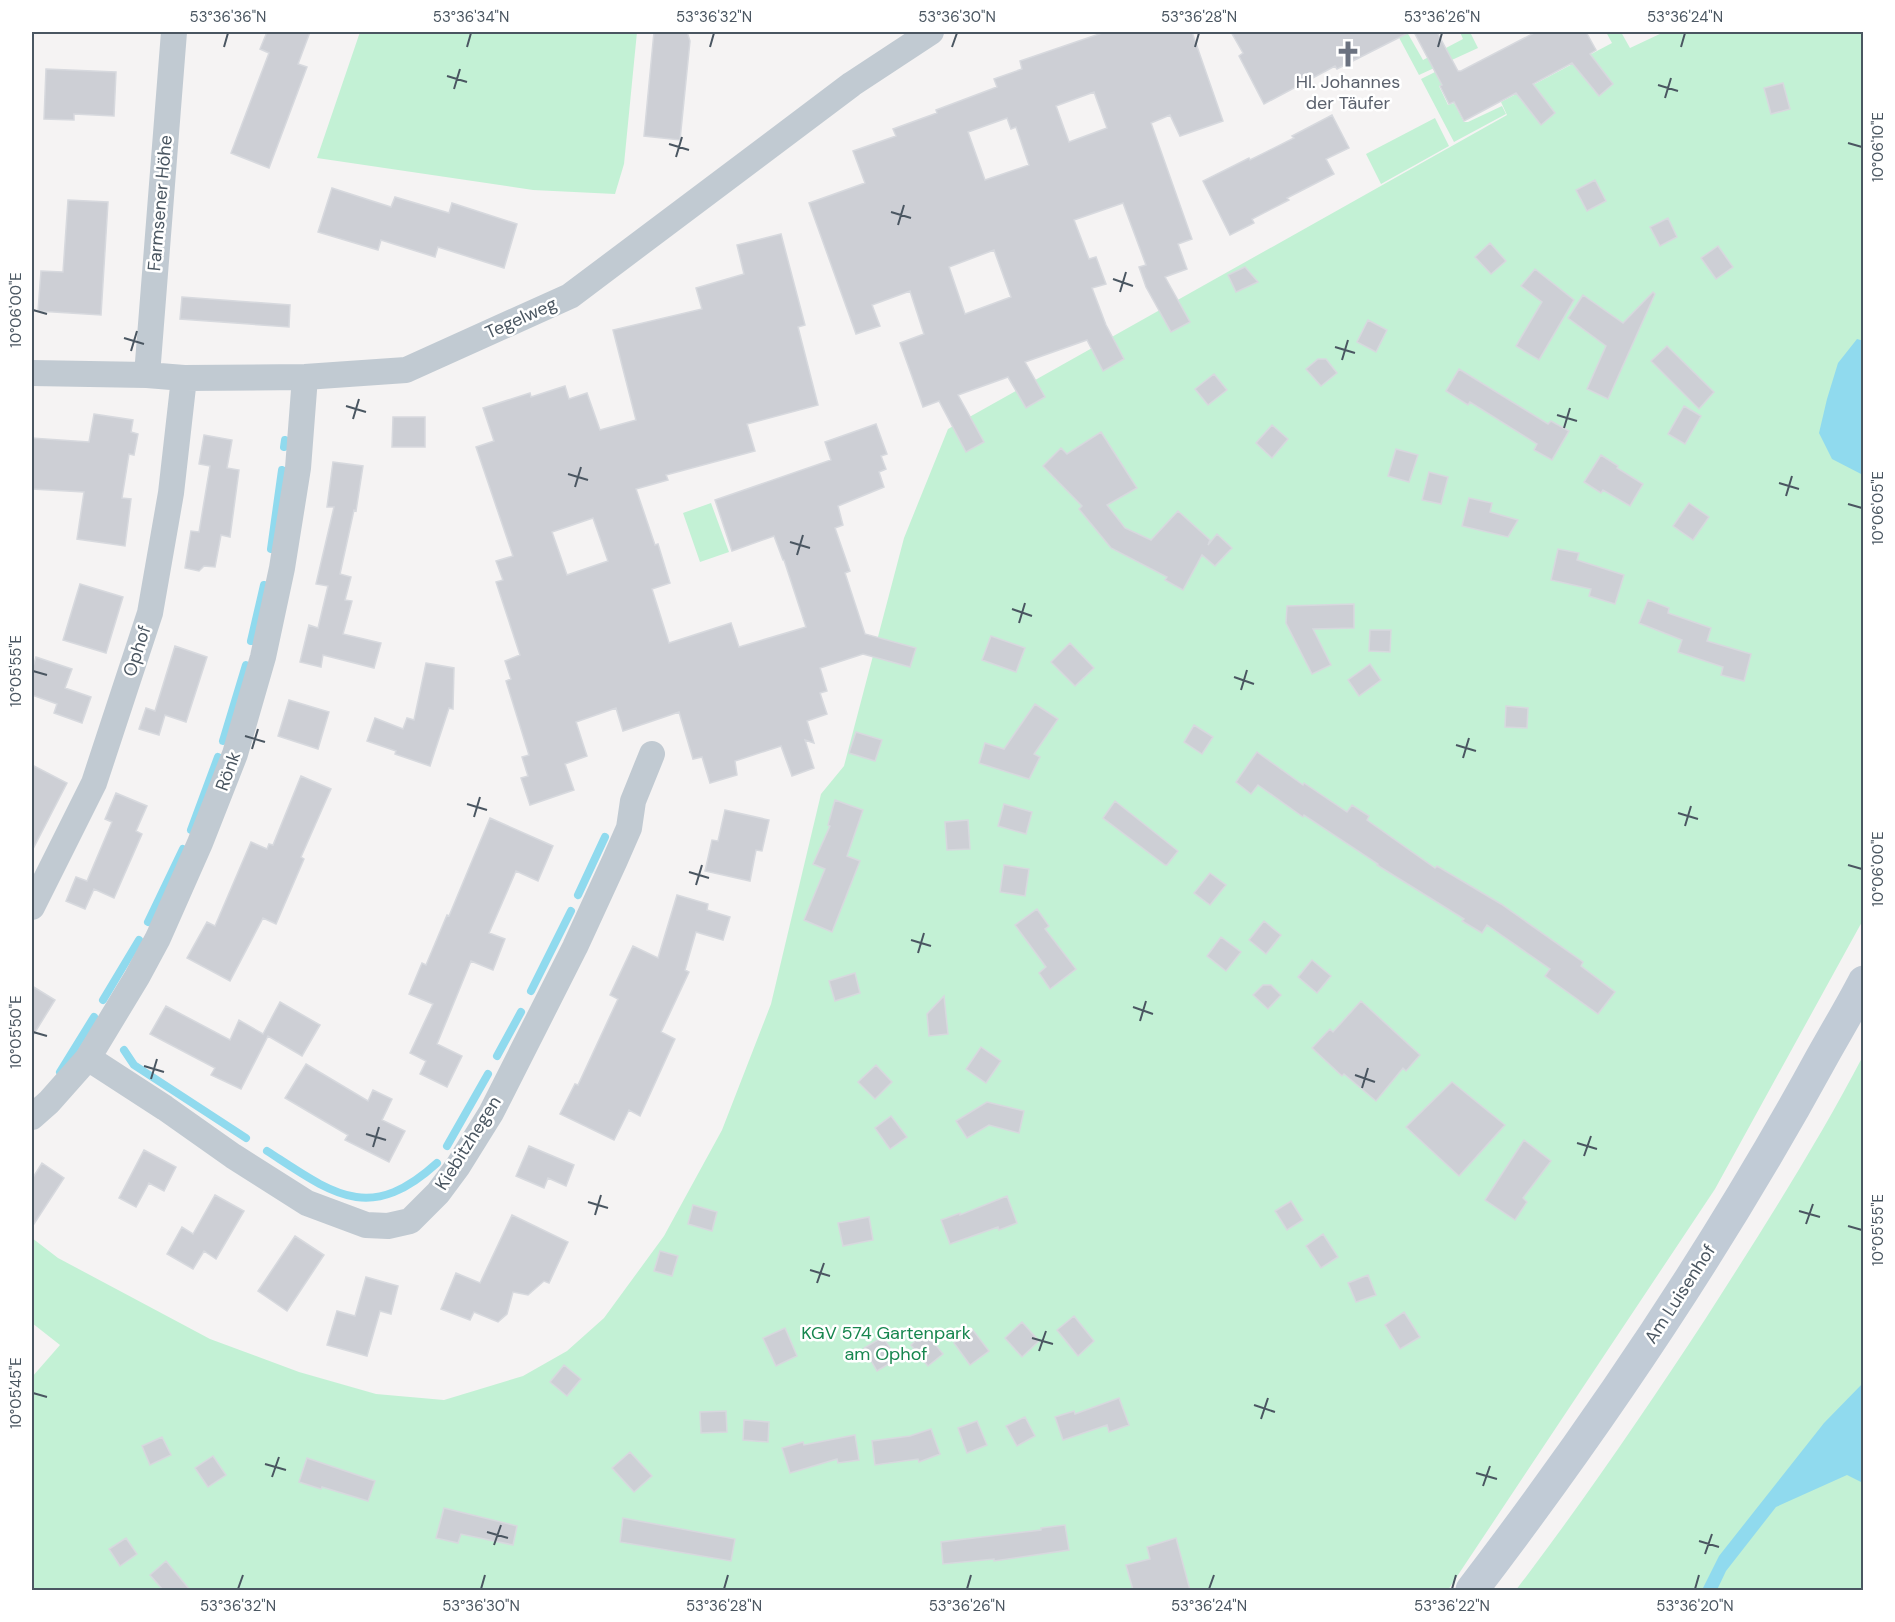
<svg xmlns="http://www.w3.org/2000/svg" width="1895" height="1622" font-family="'DM Sans',sans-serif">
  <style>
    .green { fill: #c3f1d5 }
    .water { fill: #90daee }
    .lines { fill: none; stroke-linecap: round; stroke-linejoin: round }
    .stream { stroke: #90daee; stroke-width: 8 }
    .building { fill: #cdcfd5; stroke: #d7d9de; stroke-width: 1.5; fill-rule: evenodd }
    .minor { stroke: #c1cad2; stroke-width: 26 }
    .secondary { stroke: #c1cbd6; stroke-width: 33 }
    .ticks { fill: none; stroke: #4a5661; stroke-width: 2 }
    .labels { text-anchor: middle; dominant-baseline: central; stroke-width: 5; stroke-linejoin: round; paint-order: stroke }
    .worship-label { font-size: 18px; fill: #5b616d; stroke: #fff }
    .street-label { font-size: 18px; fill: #4a5661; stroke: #fff }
    .park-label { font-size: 18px; fill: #17864f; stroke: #fff }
    .neatline { fill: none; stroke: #4a5661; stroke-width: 2 }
    .ticks-label { font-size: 15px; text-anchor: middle; fill: #4a5661 }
  </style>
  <rect width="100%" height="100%" fill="#f5f3f3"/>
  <path class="green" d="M 360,32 L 637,32 L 624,164 L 615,194 L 533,190 L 317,158 Z
    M 1396,32 L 1407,32 L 1423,60 L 1463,39 L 1460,32 L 1470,32 L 1478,48 L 1419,75 Z
    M 1606,32 L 1621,32 L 1630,48 L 1664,32 L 1863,32 L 1863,920 L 1715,1189 L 1448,1590 L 32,1590 L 32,1377 L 60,1345 L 32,1323 L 32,1238 L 58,1258 L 210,1339 L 299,1372 L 376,1394 L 444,1400 L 523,1376 L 567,1351 L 604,1318 L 664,1236 L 722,1130 L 771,1004 L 821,794 L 844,766 L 904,538 L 948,429 L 1507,115 L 1501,102 L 1612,43 Z
    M 1451,64 L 1444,84 L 1439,86 L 1448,105 L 1454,103 L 1464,122 L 1468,122 L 1502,106 L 1506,114 L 1454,142 L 1421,79 Z
    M 1435,118 L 1449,146 L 1381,184 L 1366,154 Z
    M 711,503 L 729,552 L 700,562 L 683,513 Z
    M 1863,1056 L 1863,1590 L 1516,1590 C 1583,1502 1645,1411 1706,1318 C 1761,1232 1816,1146 1863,1056 Z"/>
  <path class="water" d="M 1857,339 L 1864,341 L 1863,475 L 1832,459 L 1819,433 L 1827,399 L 1838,363 Z
    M 1863,1383 L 1863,1483 L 1847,1475 L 1776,1507 L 1726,1571 L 1717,1590 L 1702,1590 L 1719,1556 L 1824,1423 Z"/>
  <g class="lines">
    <path class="stream" d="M 284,447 L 285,440
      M 271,549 L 282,470
      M 251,641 L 264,585
      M 223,741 L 246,665
      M 191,830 L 218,757
      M 578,895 L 605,837
      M 148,922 L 183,849
      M 531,991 L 571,911
      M 103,1000 L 139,940
      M 124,1050 L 134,1065 L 246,1138
      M 497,1056 L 521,1012
      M 60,1072 L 94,1017
      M 447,1146 L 488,1074
      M 267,1151 C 332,1193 369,1225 437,1163"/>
  </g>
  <path class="building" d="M 267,32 L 310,32 L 298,64 L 307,67 L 269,168 L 231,153 L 269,53 L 260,49 Z
    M 654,32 L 687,32 L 690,41 L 680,140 L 644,136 Z
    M 1105,32 L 1192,32 L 1223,121 L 1180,136 L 1170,115 L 1151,123 L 1192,239 L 1178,244 L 1187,269 L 1165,277 L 1190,322 L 1171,332 L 1146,287 L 1139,267 L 1146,265 L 1123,203 L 1074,220 L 1089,259 L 1096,257 L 1106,284 L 1092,288 L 1106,325 L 1124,359 L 1103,371 L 1087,340 L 1025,362 L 1045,397 L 1026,408 L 1008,377 L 958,395 L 984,442 L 966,452 L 939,401 L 923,407 L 900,343 L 924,334 L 910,291 L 872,305 L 880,326 L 856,334 L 809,203 L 865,183 L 853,151 L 896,136 L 893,129 L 937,113 L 936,110 L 997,87 L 994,79 L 1022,69 L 1020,61 ZM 1094,92 L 1107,128 L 1069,142 L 1056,106 ZM 1007,118 L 1011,129 L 1016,127 L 1029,165 L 985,180 L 968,132 ZM 994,250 L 1011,297 L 965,314 L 949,267 Z
    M 1231,32 L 1410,32 L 1337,69 L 1335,66 L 1264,104 L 1239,56 L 1243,53 Z
    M 1414,32 L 1437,32 L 1458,71 L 1461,71 L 1536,32 L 1586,32 L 1596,50 L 1590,54 L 1613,84 L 1599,96 L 1572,63 L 1533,84 L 1555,113 L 1541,125 L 1516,93 L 1464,121 L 1454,102 L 1449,104 L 1440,86 L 1442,85 Z
    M 46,69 L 116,72 L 114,116 L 74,114 L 74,120 L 44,119 Z
    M 1783,83 L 1790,109 L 1771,114 L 1764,88 Z
    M 1332,115 L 1349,148 L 1326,159 L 1334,174 L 1287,198 L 1289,200 L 1252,219 L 1254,223 L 1230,235 L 1203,181 L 1249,158 L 1250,160 L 1294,138 L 1292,136 Z
    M 1595,180 L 1606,201 L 1587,211 L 1576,190 Z
    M 332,188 L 391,207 L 395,197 L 449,213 L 452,203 L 517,224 L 504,268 L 438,247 L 435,257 L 381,240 L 378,250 L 318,232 Z
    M 68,200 L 108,202 L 101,315 L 38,311 L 41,271 L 63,272 Z
    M 1668,218 L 1677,237 L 1660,246 L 1650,227 Z
    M 781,234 L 805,325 L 798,327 L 818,405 L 747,424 L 755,451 L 666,475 L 668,480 L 636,489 L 655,545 L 658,544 L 670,583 L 652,589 L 669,643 L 731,623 L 739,647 L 806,627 L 784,560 L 783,560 L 774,536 L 732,551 L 715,500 L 831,460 L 825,442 L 876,424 L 887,454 L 881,456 L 886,469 L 879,472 L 884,487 L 838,506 L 843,525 L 835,528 L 850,571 L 845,573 L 865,634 L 916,648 L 910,667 L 863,654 L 820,668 L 827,691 L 820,693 L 827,714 L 807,721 L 814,743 L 805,740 L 814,768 L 792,776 L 781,746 L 735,761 L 737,775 L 710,783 L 702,757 L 693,759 L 679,712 L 623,731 L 616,708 L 576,722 L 587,756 L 565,764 L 574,790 L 530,805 L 521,778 L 528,776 L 522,757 L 529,755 L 506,681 L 511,679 L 505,661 L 520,655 L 496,582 L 503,580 L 496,561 L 513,556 L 476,447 L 494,441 L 483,408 L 530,393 L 531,397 L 565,386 L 569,399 L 587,393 L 600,430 L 636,420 L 613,330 L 702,309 L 696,288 L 744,274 L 737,245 ZM 593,518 L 608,561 L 567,575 L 552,532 Z
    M 1490,243 L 1506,261 L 1491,274 L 1475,257 Z
    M 1718,246 L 1733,267 L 1716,279 L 1701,258 Z
    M 1245,267 L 1258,282 L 1236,292 L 1228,275 Z
    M 1535,269 L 1574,300 L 1539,360 L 1516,346 L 1542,302 L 1521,286 Z
    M 1653,292 L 1655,294 L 1608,399 L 1587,389 L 1606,346 L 1568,318 L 1583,295 L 1623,323 Z
    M 182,297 L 290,305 L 289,327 L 180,319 Z
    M 1368,320 L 1387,330 L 1376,352 L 1357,342 Z
    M 1667,346 L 1714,392 L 1699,409 L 1651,361 Z
    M 1318,359 L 1326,359 L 1337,373 L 1321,386 L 1306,369 Z
    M 1459,369 L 1548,424 L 1551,421 L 1569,431 L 1552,460 L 1534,450 L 1537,444 L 1470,402 L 1468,405 L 1446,391 Z
    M 1214,374 L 1227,390 L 1208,405 L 1195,389 Z
    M 1684,406 L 1701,416 L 1685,444 L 1668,434 Z
    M 94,414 L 133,420 L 131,432 L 138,434 L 134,455 L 129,454 L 122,498 L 131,499 L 125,546 L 77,539 L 84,492 L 32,489 L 32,438 L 89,442 Z
    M 393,417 L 425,417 L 425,447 L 392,447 Z
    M 1272,425 L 1288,439 L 1272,458 L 1256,443 Z
    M 1101,432 L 1137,488 L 1107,505 L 1125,528 L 1151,540 L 1178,511 L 1210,540 L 1208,545 L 1217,534 L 1232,548 L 1215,566 L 1202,555 L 1183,590 L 1165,580 L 1167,577 L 1111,548 L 1079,509 L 1082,506 L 1043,466 L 1061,448 L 1067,454 Z
    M 204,435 L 232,440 L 227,468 L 239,470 L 230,537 L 221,535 L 215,567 L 204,566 L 199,571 L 185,568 L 191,531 L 199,532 L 210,466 L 199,464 Z
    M 1396,449 L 1418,455 L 1409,482 L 1388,476 Z
    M 1601,455 L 1618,466 L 1617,468 L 1643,484 L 1630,506 L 1603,490 L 1601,493 L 1584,482 Z
    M 333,462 L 363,466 L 356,511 L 354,510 L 340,574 L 351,577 L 345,600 L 352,601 L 343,634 L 381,643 L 374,668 L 323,655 L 321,667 L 300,662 L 309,625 L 318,628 L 328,586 L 316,584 L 334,507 L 327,507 Z
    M 1429,472 L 1448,477 L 1441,504 L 1422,500 Z
    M 1469,498 L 1492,503 L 1490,512 L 1518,520 L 1508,537 L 1462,526 Z
    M 1689,503 L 1709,517 L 1693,540 L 1673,526 Z
    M 1558,549 L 1579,553 L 1577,560 L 1624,575 L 1615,604 L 1589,596 L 1591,589 L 1551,580 Z
    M 80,584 L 123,597 L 106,653 L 63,640 Z
    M 1648,600 L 1669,608 L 1668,613 L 1711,628 L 1707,641 L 1751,654 L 1744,681 L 1721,675 L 1723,667 L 1678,652 L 1682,640 L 1639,623 Z
    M 1354,604 L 1354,628 L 1313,629 L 1331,665 L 1312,674 L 1286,623 L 1287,606 Z
    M 1370,630 L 1391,630 L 1390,652 L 1369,651 Z
    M 991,636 L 1025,648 L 1016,672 L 982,660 Z
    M 1070,643 L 1094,668 L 1075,686 L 1051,662 Z
    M 175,646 L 207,657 L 186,722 L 165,715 L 159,735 L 139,729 L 146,708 L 155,711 Z
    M 36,657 L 72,669 L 65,688 L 91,697 L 82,723 L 54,713 L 57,704 L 32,695 L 32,670 Z
    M 426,663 L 454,668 L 453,709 L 449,708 L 430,766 L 395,754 L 396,751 L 367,741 L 375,718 L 403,729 L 407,718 L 414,720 Z
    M 1370,664 L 1381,680 L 1359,696 L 1348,680 Z
    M 289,700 L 329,712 L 318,749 L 278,736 Z
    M 1035,704 L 1058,719 L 1034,754 L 1040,757 L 1029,779 L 979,763 L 985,743 L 1004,749 Z
    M 1506,706 L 1528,708 L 1527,728 L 1505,727 Z
    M 1194,725 L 1213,737 L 1202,754 L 1184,742 Z
    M 856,732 L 882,740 L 875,761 L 849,753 Z
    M 1257,752 L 1303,785 L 1304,783 L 1347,812 L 1352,805 L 1369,816 L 1367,820 L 1435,868 L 1437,866 L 1501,904 L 1583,962 L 1581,966 L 1615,992 L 1598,1014 L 1545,976 L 1550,969 L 1487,925 L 1482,933 L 1462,921 L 1464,919 L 1377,865 L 1378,864 L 1304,815 L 1303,817 L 1258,785 L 1251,794 L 1236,782 Z
    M 32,765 L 67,783 L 32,851 Z
    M 301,776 L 331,789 L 301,857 L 304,859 L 276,924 L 263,918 L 230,981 L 187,958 L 207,922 L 215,926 L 251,842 L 267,849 L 269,844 L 273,845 Z
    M 116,793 L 147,806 L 136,831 L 142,834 L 114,898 L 94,889 L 85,909 L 66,901 L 76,877 L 87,881 L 112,822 L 105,819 Z
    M 835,800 L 863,810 L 847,856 L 860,861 L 832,932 L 804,920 L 825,869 L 813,864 L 830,826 L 828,825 Z
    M 1115,801 L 1178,851 L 1167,865 L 1165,865 L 1103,818 Z
    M 1004,804 L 1032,812 L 1026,834 L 998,826 Z
    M 725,810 L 769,820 L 762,851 L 756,850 L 750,881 L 705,871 L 712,840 L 718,841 Z
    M 490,818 L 553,846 L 538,881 L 516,871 L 489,933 L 505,939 L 493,970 L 471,961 L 437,1044 L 462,1056 L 447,1087 L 420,1074 L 426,1061 L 410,1053 L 433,1004 L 409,994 L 422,963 L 426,965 L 447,915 L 449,916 Z
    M 968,820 L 970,849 L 947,850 L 945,822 Z
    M 1004,865 L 1029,869 L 1025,896 L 1000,892 Z
    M 1210,873 L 1226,885 L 1210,905 L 1194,893 Z
    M 677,895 L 708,904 L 707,910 L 730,917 L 723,940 L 696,932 L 685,970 L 689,972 L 661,1032 L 675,1039 L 640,1116 L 629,1110 L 614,1140 L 560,1114 L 575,1084 L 578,1085 L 618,999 L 610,995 L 633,946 L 658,958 Z
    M 1037,909 L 1049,926 L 1045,929 L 1076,969 L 1050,989 L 1039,973 L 1046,967 L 1015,925 Z
    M 1264,921 L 1281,935 L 1266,954 L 1249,940 Z
    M 1221,937 L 1241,952 L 1226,971 L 1207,956 Z
    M 1312,960 L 1331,976 L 1317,993 L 1298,977 Z
    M 855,973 L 860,993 L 835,1001 L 829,981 Z
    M 1263,985 L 1271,985 L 1281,995 L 1268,1009 L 1253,995 Z
    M 32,986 L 55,1000 L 32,1037 Z
    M 944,996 L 948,1034 L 929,1036 L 927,1014 Z
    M 1361,1001 L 1420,1055 L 1406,1071 L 1403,1068 L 1376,1101 L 1344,1074 L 1342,1076 L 1312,1048 L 1330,1029 L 1333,1032 Z
    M 280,1002 L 320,1025 L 302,1056 L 268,1036 L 241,1089 L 211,1075 L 215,1068 L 150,1034 L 166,1006 L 230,1040 L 239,1020 L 263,1034 Z
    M 981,1047 L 1001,1061 L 986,1083 L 966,1069 Z
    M 306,1064 L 368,1101 L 373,1090 L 392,1099 L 382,1120 L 405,1131 L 389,1162 L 345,1140 L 348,1135 L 285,1098 Z
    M 876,1065 L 892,1082 L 875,1099 L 858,1082 Z
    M 1452,1082 L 1505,1125 L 1459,1176 L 1406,1127 Z
    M 987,1102 L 1024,1111 L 1019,1133 L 989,1125 L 967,1138 L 956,1121 Z
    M 891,1116 L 907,1137 L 890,1149 L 875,1128 Z
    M 1524,1140 L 1551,1161 L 1523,1198 L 1527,1202 L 1515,1220 L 1485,1200 Z
    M 529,1146 L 574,1165 L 566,1186 L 548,1178 L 544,1188 L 516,1176 Z
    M 144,1150 L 176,1167 L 164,1191 L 149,1183 L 136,1207 L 119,1198 Z
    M 42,1163 L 64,1178 L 32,1227 L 32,1179 Z
    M 215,1195 L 244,1211 L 216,1259 L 204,1251 L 193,1269 L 167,1254 L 182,1227 L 193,1234 Z
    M 1007,1196 L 1017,1223 L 999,1230 L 998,1227 L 950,1244 L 941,1220 L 960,1213 L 960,1215 Z
    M 1291,1201 L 1303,1220 L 1287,1230 L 1275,1211 Z
    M 693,1205 L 717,1212 L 712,1231 L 688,1224 Z
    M 512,1215 L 568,1242 L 549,1283 L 544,1281 L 528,1295 L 513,1292 L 507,1314 L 498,1322 L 474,1312 L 470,1320 L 441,1309 L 456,1273 L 480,1283 Z
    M 869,1217 L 873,1240 L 843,1246 L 838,1223 Z
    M 1323,1234 L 1338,1257 L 1321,1268 L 1306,1246 Z
    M 295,1236 L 324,1255 L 287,1311 L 258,1291 Z
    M 660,1251 L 678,1256 L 672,1276 L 654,1271 Z
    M 1368,1275 L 1376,1295 L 1356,1302 L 1348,1283 Z
    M 366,1277 L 398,1286 L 391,1314 L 380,1311 L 367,1356 L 327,1345 L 337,1311 L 355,1316 Z
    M 1404,1312 L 1420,1337 L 1400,1349 L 1385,1325 Z
    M 1074,1316 L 1094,1341 L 1078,1356 L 1057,1330 Z
    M 1022,1322 L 1039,1341 L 1022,1357 L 1005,1338 Z
    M 785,1328 L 797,1356 L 776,1366 L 763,1338 Z
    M 972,1329 L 989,1351 L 970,1365 L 954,1343 Z
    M 925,1332 L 943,1354 L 928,1366 L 911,1345 Z
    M 883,1337 L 897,1359 L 877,1371 L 864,1348 Z
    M 564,1365 L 581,1379 L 567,1396 L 550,1382 Z
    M 1119,1398 L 1129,1425 L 1109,1432 L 1107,1425 L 1063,1440 L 1055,1417 L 1074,1411 L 1075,1414 Z
    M 726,1411 L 727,1432 L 701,1433 L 700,1412 Z
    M 1025,1417 L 1035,1436 L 1017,1446 L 1006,1426 Z
    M 744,1420 L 769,1422 L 768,1442 L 743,1440 Z
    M 977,1421 L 987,1445 L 967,1453 L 958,1428 Z
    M 931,1429 L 940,1454 L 919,1462 L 918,1459 L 875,1465 L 872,1441 L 910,1436 Z
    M 855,1435 L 859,1460 L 838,1463 L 837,1459 L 790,1473 L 782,1448 L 803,1442 L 804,1445 Z
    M 162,1437 L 171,1455 L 150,1465 L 142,1446 Z
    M 630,1452 L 652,1476 L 634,1492 L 612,1468 Z
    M 213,1456 L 226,1475 L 208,1487 L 195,1468 Z
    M 307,1458 L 375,1481 L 368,1501 L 322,1487 L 321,1489 L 299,1482 Z
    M 444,1508 L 517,1526 L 513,1545 L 461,1534 L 458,1543 L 436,1538 Z
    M 623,1518 L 735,1539 L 731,1561 L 620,1542 Z
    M 1065,1525 L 1069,1550 L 994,1561 L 994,1559 L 943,1564 L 941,1542 L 1041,1530 L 1041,1528 Z
    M 126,1538 L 137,1554 L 120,1566 L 109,1549 Z
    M 1176,1538 L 1190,1590 L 1133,1590 L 1126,1565 L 1150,1559 L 1147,1547 Z
    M 166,1561 L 190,1590 L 163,1590 L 150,1575 Z"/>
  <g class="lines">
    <path class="minor" d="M 32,373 L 147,375 L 184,378 L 305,377 L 406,370 L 570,296 L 852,84 L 931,32
      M 147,375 L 174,32
      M 32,907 L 94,783 L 150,613 L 171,493 L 184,378
      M 88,1058 L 165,1108 L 233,1156 L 307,1203 L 366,1225 L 388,1226 L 410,1221 L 438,1193 L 458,1166 L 491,1113 L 575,947 L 615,860 L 629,828 L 633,801 L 652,754
      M 32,1117 L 49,1102 L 88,1058 L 137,977 L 158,938 L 200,843 L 235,754 L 263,657 L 282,568 L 298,468 L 305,377"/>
    <path class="secondary" d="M 1472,1590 C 1601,1421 1720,1244 1822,1057 C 1836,1032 1851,1007 1864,982"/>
  </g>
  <path class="ticks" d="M 224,47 L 228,33M 467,47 L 471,33M 710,47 L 714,33M 952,47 L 957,33M 1195,47 L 1199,33M 1438,47 L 1442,33M 1681,47 L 1685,33M 447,76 L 467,82M 1658,85 L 1678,91M 454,89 L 460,69M 1665,98 L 1671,78M 1848,143 L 1862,147M 669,144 L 689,150M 676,157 L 682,137M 891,212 L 911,218M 898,225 L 904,205M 1113,279 L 1133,286M 1120,292 L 1126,272M 33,310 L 47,314M 124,338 L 144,344M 1335,347 L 1355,353M 131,351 L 137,331M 1342,360 L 1348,340M 346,406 L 366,412M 1557,415 L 1577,421M 353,419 L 359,399M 1564,428 L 1570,408M 568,474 L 588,480M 1779,483 L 1799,489M 575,487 L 581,467M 1786,496 L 1792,476M 1848,504 L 1862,508M 790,542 L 810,548M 797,555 L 803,535M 1012,609 L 1032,616M 1019,623 L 1025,603M 33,671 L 47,675M 1234,677 L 1254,684M 1241,690 L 1247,670M 245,736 L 265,742M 1456,745 L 1476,751M 252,749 L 258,729M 1463,758 L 1469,738M 467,804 L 487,810M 1678,813 L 1698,819M 474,817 L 480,797M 1685,826 L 1691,806M 1848,865 L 1862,869M 689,872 L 709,878M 696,885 L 702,865M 911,940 L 931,946M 918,953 L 924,933M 1133,1007 L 1153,1014M 1140,1021 L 1146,1001M 33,1032 L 47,1036M 144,1066 L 164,1072M 1355,1075 L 1375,1082M 151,1079 L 157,1059M 1362,1088 L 1368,1068M 366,1134 L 386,1140M 1577,1143 L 1597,1149M 373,1147 L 379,1127M 1584,1156 L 1591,1136M 588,1202 L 608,1208M 1799,1211 L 1820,1217M 595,1215 L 601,1195M 1806,1224 L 1813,1204M 1848,1226 L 1862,1230M 810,1270 L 830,1276M 817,1283 L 824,1263M 1032,1338 L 1053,1344M 1039,1351 L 1046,1331M 33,1393 L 47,1397M 1254,1405 L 1275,1412M 1261,1419 L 1268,1398M 265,1464 L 286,1470M 1476,1473 L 1497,1479M 272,1477 L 279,1457M 1483,1486 L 1490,1466M 487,1532 L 508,1538M 1699,1541 L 1719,1547M 494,1545 L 501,1525M 1705,1554 L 1712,1534M 238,1589 L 243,1575M 481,1589 L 485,1575M 724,1589 L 728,1575M 967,1589 L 971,1575M 1209,1589 L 1214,1575M 1452,1589 L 1456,1575M 1695,1589 L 1699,1575"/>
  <defs>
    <g id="church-bare" transform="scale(2.07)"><path d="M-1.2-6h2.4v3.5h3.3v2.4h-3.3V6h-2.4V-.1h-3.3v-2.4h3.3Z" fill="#6b7280" stroke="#fff" stroke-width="2.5" paint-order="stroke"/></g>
  </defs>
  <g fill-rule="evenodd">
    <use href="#church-bare" x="1348" y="54"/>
  </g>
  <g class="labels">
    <g class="worship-label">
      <text x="1348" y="82">Hl. Johannes<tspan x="1348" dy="21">der Täufer</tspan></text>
    </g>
    <g class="street-label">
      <text transform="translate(160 203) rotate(-85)">Farmsener Höhe</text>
      <text transform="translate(521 318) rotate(-24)">Tegelweg</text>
      <text transform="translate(137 651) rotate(-72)">Ophof</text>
      <text transform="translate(228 771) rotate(-70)">Rönk</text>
      <text transform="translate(468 1143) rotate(-58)">Kiebitzhegen</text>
      <text transform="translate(1680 1294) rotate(-57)">Am Luisenhof</text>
    </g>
    <g class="park-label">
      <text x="886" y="1333">KGV 574 Gartenpark<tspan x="886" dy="21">am Ophof</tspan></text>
    </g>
  </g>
  <rect width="1895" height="1622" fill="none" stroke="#ffffff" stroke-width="66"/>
  <rect x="33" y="33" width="1829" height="1556" class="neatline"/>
  <g class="ticks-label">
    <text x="228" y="22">53°36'36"N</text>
    <text x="471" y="22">53°36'34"N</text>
    <text x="714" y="22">53°36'32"N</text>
    <text x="957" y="22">53°36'30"N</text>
    <text x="1199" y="22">53°36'28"N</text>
    <text x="1442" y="22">53°36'26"N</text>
    <text x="1685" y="22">53°36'24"N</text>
    <text transform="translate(1878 147) rotate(-90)" y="5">10°06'10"E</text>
    <text transform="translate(16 310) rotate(-90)" y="5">10°06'00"E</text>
    <text transform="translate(1878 508) rotate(-90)" y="5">10°06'05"E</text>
    <text transform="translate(16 671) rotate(-90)" y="5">10°05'55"E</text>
    <text transform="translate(1878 869) rotate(-90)" y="5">10°06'00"E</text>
    <text transform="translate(16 1032) rotate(-90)" y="5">10°05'50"E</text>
    <text transform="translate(1878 1230) rotate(-90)" y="5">10°05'55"E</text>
    <text transform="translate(16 1393) rotate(-90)" y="5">10°05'45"E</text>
    <text x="238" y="1611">53°36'32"N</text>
    <text x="481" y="1611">53°36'30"N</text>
    <text x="724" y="1611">53°36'28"N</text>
    <text x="967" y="1611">53°36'26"N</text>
    <text x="1209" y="1611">53°36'24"N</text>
    <text x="1452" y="1611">53°36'22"N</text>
    <text x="1695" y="1611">53°36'20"N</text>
  </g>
</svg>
